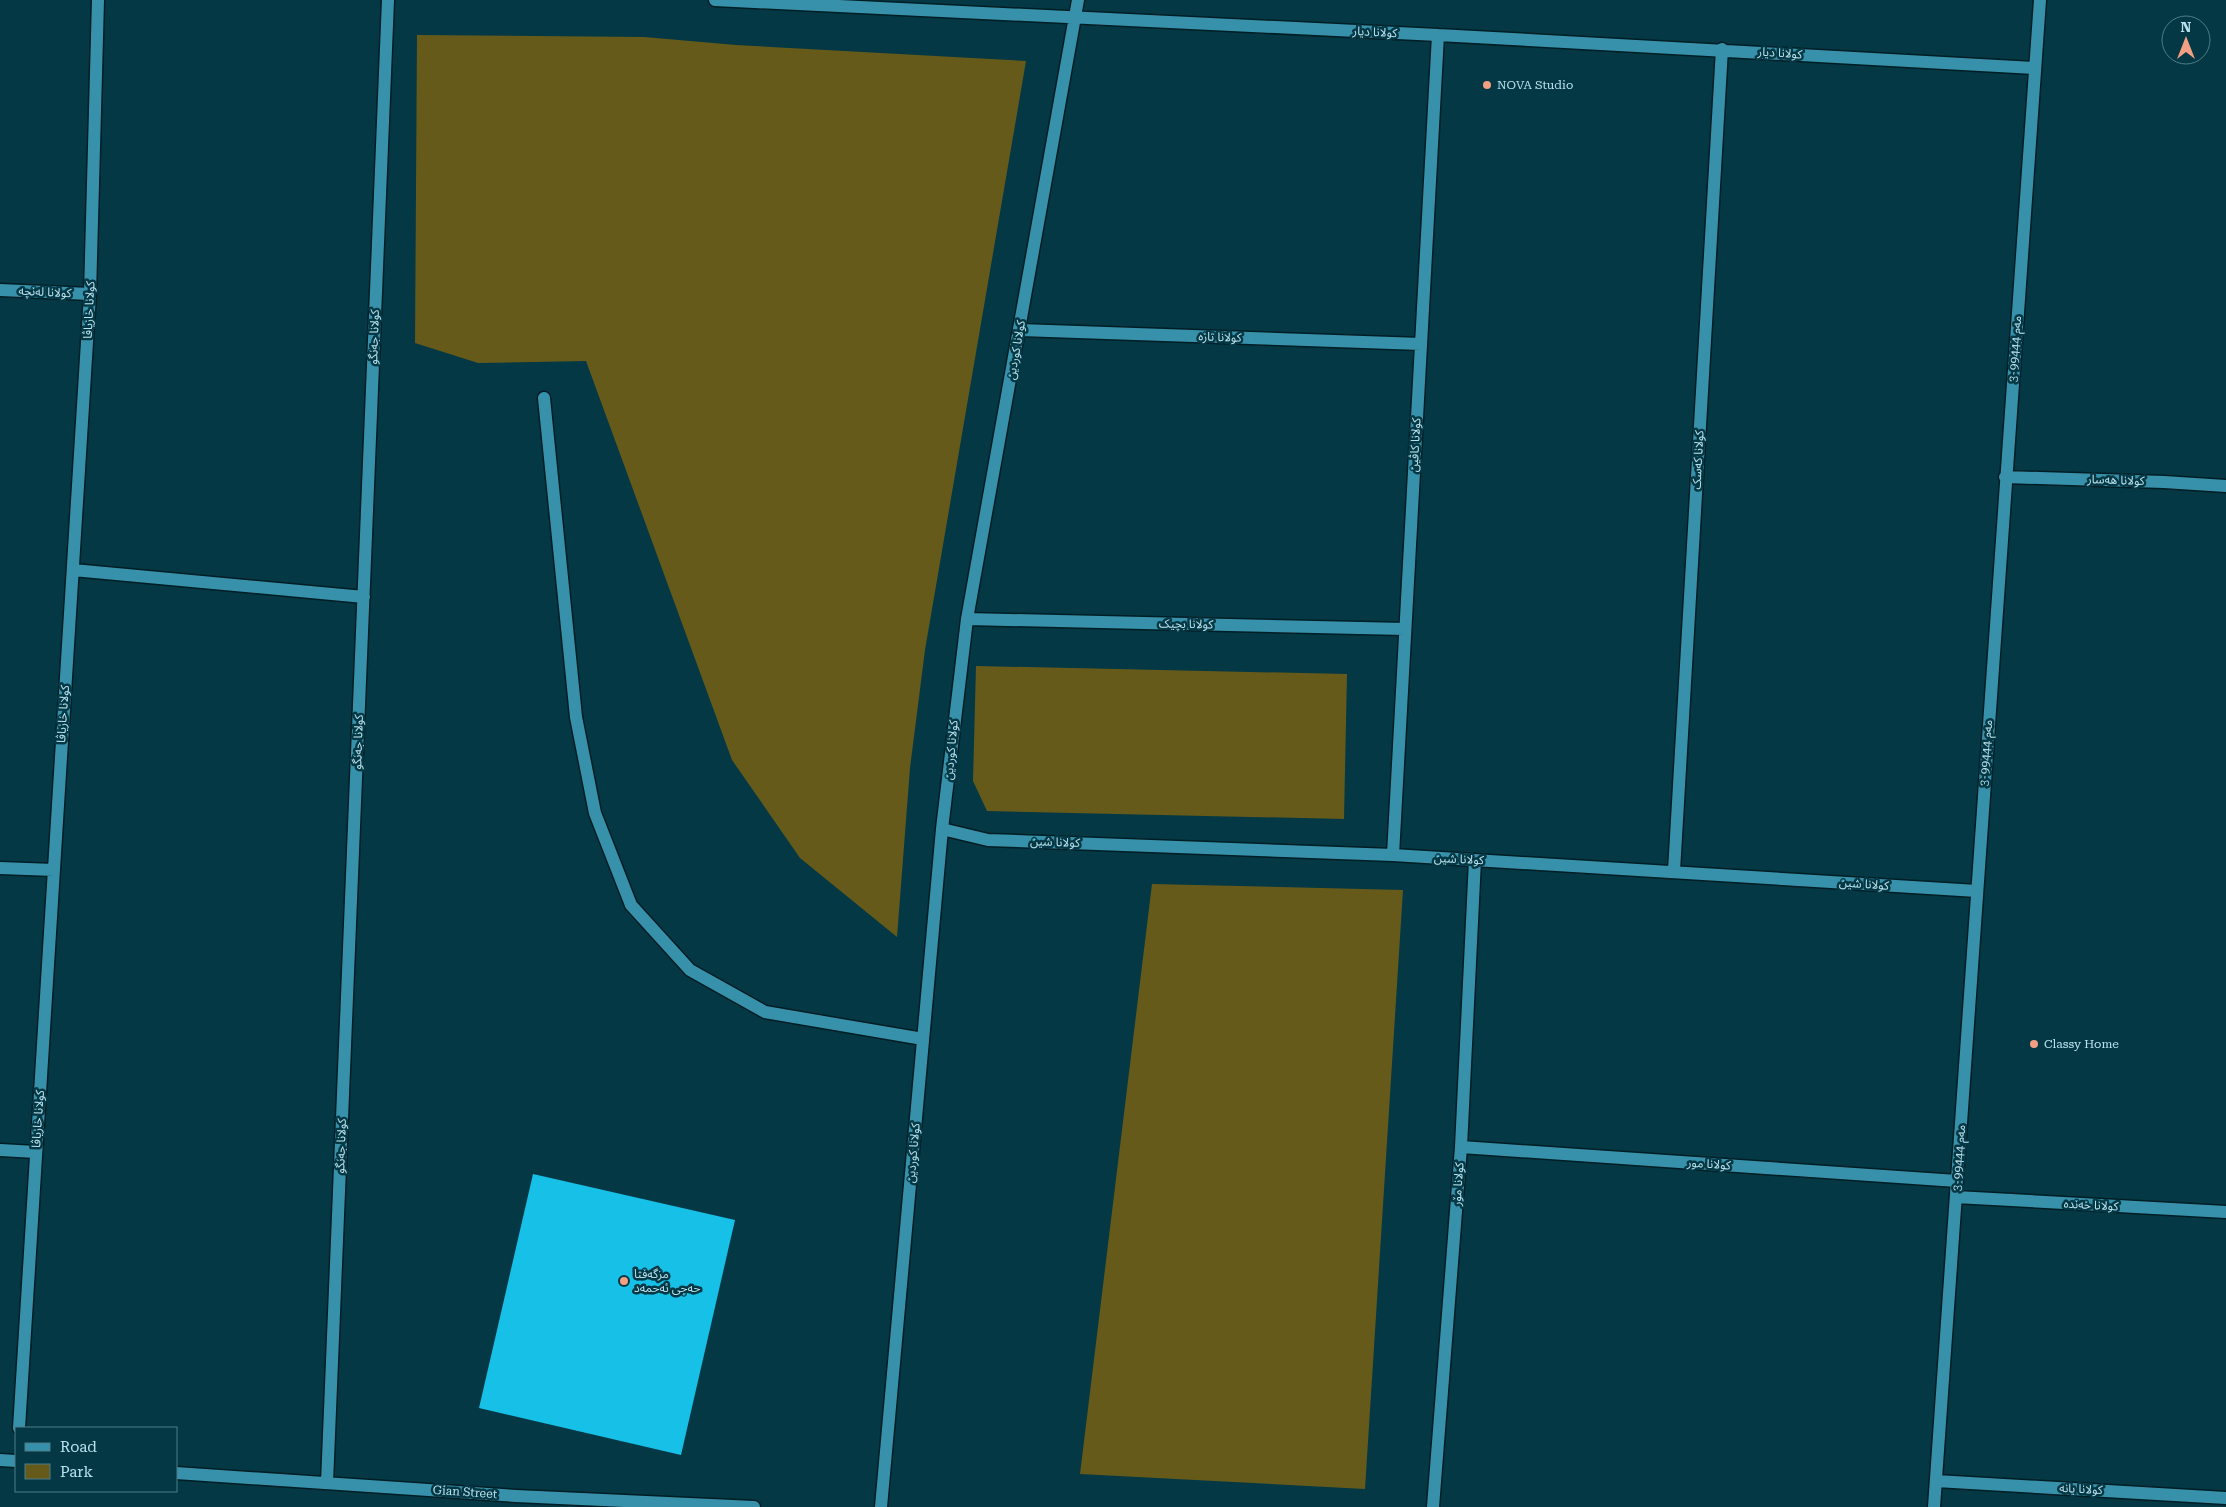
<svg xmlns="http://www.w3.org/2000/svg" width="2226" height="1507" font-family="'Roboto Serif','Noto Sans Arabic',serif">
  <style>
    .green { fill: #655a1a }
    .building { fill: #16c0e7 }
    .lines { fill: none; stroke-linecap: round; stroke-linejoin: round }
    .service-casing { stroke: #021e25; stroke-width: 15 }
    .minor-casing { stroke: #021e25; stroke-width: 15 }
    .service { stroke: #3791aa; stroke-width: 12 }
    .minor { stroke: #3791aa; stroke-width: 12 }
    .poi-dot { fill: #f39f83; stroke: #043845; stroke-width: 2 }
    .labels { text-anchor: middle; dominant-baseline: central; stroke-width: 5; stroke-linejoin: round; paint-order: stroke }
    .street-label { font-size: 12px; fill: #b9e2ef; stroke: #043845 }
    .poi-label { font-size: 12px; fill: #b9e2ef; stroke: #043845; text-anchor: start }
  </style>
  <rect width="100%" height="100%" fill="#043845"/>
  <path class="green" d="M 417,35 L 644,37 L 736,45 L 1026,61 L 925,650 L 910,768 L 897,937 L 800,858 L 732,760 L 586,361 L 478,363 L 415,343 Z
    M 976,666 L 1347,674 L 1344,819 L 987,811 L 973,781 Z
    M 1152,884 L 1403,890 L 1365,1489 L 1080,1474 Z"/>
  <path class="building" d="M 533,1174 L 735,1220 L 681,1455 L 479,1408 Z"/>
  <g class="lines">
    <g class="service-casing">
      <path id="service" d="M 544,398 L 576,717 L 595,813 L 631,905 L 690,970 L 765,1012 L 923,1039"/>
    </g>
    <g class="minor-casing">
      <path id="minor" d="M 715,0 L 1438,35 L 2035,68
        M 0,290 L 90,294
        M 1020,330 L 1421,344
        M 2005,477 L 2164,482 L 2226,486
        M 73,570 L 364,597
        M 967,619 L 1405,629
        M 942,829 L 988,840 L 1393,855 L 1977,891
        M 1393,855 L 1438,35
        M 0,868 L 54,870
        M 1674,871 L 1722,49
        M 1461,1147 L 1957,1181
        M 0,1150 L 36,1152
        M 1956,1197 L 2226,1212
        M 19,1428 L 90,294 L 98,0
        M 0,1460 L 16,1461
        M 176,1473 L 516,1496 L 754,1507
        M 1936,1481 L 2226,1498
        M 327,1483 L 388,0
        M 881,1507 L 942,829 L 967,619 L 1078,0
        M 1433,1507 L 1461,1147 L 1475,860
        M 1934,1507 L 2040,0"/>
    </g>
    <use href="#service" class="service"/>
    <use href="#minor" class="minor"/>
  </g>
  <g class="poi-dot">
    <circle cx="1487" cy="85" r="5"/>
    <circle cx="2034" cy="1044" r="5"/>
    <circle cx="624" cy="1281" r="5"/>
  </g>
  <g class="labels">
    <g class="street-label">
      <text transform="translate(1375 32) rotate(3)">کولانا دیار</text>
      <text transform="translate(1780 53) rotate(4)">کولانا دیار</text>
      <text transform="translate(45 292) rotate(3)">کولانا لەنچە</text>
      <text transform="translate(89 310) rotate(-87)">کولانا خازیاڤا</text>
      <text transform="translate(374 337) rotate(-88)">کولانا جەنگو</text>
      <text transform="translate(1220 337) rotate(2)">کولانا تازە</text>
      <text transform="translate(2015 349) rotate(-86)">مەم 99444-3</text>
      <text transform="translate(1016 350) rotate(-80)">کولانا کوردین</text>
      <text transform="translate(1415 445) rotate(-87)">کولانا کاڤین</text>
      <text transform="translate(1698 460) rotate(-87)">کولانا کەسک</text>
      <text transform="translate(2116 480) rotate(2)">کولانا هه‌سار</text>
      <text transform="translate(1186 624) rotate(1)">کولانا بچیک</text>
      <text transform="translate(63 714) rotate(-86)">کولانا خازیاڤا</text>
      <text transform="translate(358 742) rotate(-88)">کولانا جەنگو</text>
      <text transform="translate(951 750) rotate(-85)">کولانا کوردین</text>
      <text transform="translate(1986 753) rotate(-86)">مەم 99444-3</text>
      <text transform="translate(1055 842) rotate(2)">کولانا شین</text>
      <text transform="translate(1459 859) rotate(3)">کولانا شین</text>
      <text transform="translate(1864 884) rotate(4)">کولانا شین</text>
      <text transform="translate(38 1119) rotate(-86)">کولانا خازیاڤا</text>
      <text transform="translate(341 1146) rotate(-88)">کولانا جەنگو</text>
      <text transform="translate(913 1153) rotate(-85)">کولانا کوردین</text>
      <text transform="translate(1959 1158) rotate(-86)">مەم 99444-3</text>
      <text transform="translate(1709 1164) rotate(4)">کولانا مور</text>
      <text transform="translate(1458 1184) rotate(-86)">کولانا مۆر</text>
      <text transform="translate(2091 1205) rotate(3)">کولانا خه‌نده‌</text>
      <text transform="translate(2081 1489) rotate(3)">کولانا یانه</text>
      <text transform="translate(465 1492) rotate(4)">Gian Street</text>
    </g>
    <g class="poi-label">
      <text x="1497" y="85">NOVA Studio</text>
      <text x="2044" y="1044">Classy Home</text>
      <text x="634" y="1274">مزگەفتا<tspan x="634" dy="14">حەجی ئەحمەد</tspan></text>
    </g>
  </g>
  <rect x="15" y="1427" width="162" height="65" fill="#043845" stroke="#4c7c89"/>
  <rect x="25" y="1443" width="25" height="8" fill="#3791aa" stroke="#4c7c89"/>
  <text x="60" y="1452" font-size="15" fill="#b9e2ef">Road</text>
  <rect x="25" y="1464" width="25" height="15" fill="#655a1a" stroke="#4c7c89"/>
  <text x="60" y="1477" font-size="15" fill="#b9e2ef">Park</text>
  <g transform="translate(2186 40)"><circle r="24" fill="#043845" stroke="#4c7c89"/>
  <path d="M0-4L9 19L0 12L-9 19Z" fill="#f39f83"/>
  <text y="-8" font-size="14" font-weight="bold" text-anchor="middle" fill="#b9e2ef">N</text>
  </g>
</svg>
